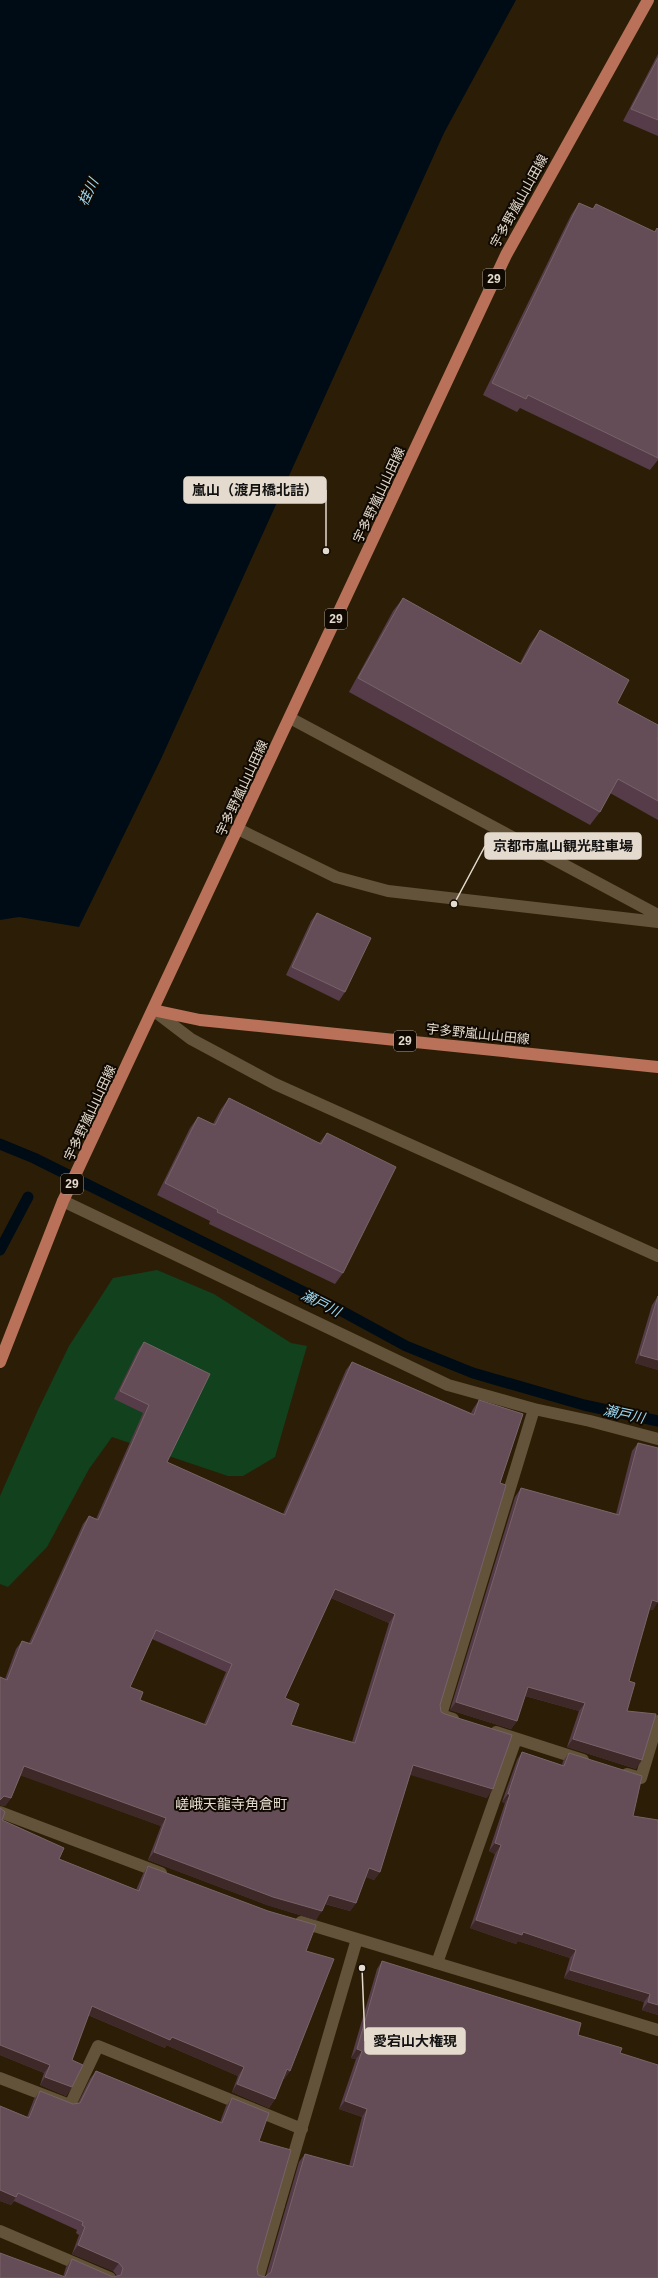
<svg xmlns="http://www.w3.org/2000/svg" width="658" height="2278" font-family="Helvetica,'Noto Sans JP',sans-serif">
  <style>
    .green { fill: #11411d }
    .water { fill: #000c15 }
    .lines { fill: none; stroke-linecap: round; stroke-linejoin: round }
    .stream { stroke: #000c15; stroke-width: 11 }
    .lane { stroke: #63533a; stroke-width: 12 }
    .street { stroke: #63533a; stroke-width: 12 }
    .primary { stroke: #b97159; stroke-width: 12 }
    .wall { fill: #553c48; fill-rule: evenodd }
    .shaded-wall { fill: #3e2928 }
    .building { fill: #644d56; stroke: #786369; fill-rule: evenodd }
    .labels { text-anchor: middle; dominant-baseline: central; stroke-width: 4; stroke-linejoin: round; paint-order: stroke }
    .shield { fill: #0f0902; stroke: #a49b90; stroke-width: 1 }
    .shield-label { font-size: 12px; font-weight: bold; fill: #e4dacd }
    .street-label { font-size: 13px; fill: #e4dacd; stroke: #0f0902 }
    .water-label { font-size: 14px; font-style: italic; fill: #9cdaf5; stroke: #0f0902 }
    .neighbourhood-label { font-size: 14px; fill: #e4dacd; stroke: #0f0902 }
    .leader { fill: none; stroke: #e4dacd; stroke-width: 1.5 }
    .callout-dot { fill: #e4dacd; stroke: #0f0902; stroke-width: 1.5 }
    .callout { fill: #e4dacd; stroke: #e4dacd; stroke-width: 1.5 }
    .callout-label { font-size: 14px; text-anchor: middle; font-weight: bold; fill: #111 }
  </style>
  <rect width="100%" height="100%" fill="#2c1e06"/>
  <path class="green" d="M 157,1270 L 214,1294 L 291,1343 L 307,1346 L 275,1457 L 243,1476 L 228,1476 L 112,1437 L 89,1469 L 47,1547 L 8,1587 L 0,1584 L 0,1496 L 38,1410 L 69,1346 L 113,1278 Z"/>
  <path class="water" d="M 0,0 L 516,0 L 444,133 L 161,759 L 79,927 L 19,917 L 0,920 Z"/>
  <g class="lines">
    <path class="stream" d="M 0,1144 L 34,1158 L 338,1309 L 406,1346 L 473,1373 L 584,1405 L 658,1421
      M 0,1250 L 28,1197"/>
    <path class="lane" d="M 290,718 L 658,915
      M 238,829 L 336,877 L 388,891 L 658,922
      M 63,1201 L 448,1385 L 534,1409 L 590,1421 L 658,1439
      M 453,1719 L 441,1715 L 534,1409
      M 496,1732 L 583,1760
      M 627,1774 L 641,1778 L 658,1721
      M 437,1963 L 516,1739
      M 0,2231 L 110,2278
      M 258,2278 L 279,2205"/>
    <path class="street" d="M 153,1010 L 191,1039 L 275,1084 L 658,1256
      M 0,1812 L 161,1873
      M 301,1922 L 658,2030
      M 0,2078 L 70,2105 L 98,2046 L 302,2129
      M 279,2205 L 357,1939"/>
    <path class="primary" d="M 153,1010 L 200,1020 L 658,1067
      M 0,1362 L 63,1201 L 506,255 L 648,0"/>
  </g>
  <path class="wall" d="M 658,54 L 658,136 L 623,121 Z
    M 579,203 L 593,209 L 596,204 L 654,232 L 657,228 L 658,229 L 658,460 L 650,470 L 520,408 L 517,412 L 483,395 L 571,215 Z
    M 403,598 L 520,663 L 530,644 L 540,630 L 617,703 L 658,739 L 658,820 L 610,793 L 600,812 L 590,825 L 349,692 L 393,611 Z
    M 317,913 L 345,992 L 339,1001 L 286,975 L 311,921 Z
    M 229,1098 L 319,1143 L 327,1133 L 343,1273 L 335,1284 L 209,1224 L 210,1221 L 157,1195 L 190,1128 L 198,1117 L 213,1124 L 221,1109 Z
    M 658,1296 L 658,1370 L 635,1363 L 652,1305 Z
    M 144,1342 L 167,1462 L 283,1514 L 346,1370 L 352,1362 L 471,1413 L 473,1409 L 479,1400 L 500,1483 L 440,1705 L 441,1712 L 487,1798 L 410,1774 L 380,1872 L 374,1880 L 366,1877 L 356,1903 L 350,1911 L 325,1904 L 316,1920 L 267,1905 L 148,1860 L 161,1826 L 21,1775 L 11,1798 L 5,1806 L 0,1805 L 0,1677 L 5,1679 L 16,1649 L 22,1641 L 29,1643 L 83,1524 L 89,1516 L 96,1519 L 143,1413 L 114,1399 L 138,1350 ZM 331,1598 L 389,1623 L 352,1742 L 291,1725 L 285,1698 ZM 152,1639 L 226,1672 L 204,1724 L 140,1700 L 130,1687 Z
    M 638,1443 L 653,1610 L 649,1609 L 629,1681 L 627,1711 L 636,1769 L 567,1747 L 579,1711 L 525,1696 L 517,1721 L 511,1729 L 450,1710 L 515,1497 L 521,1488 L 616,1514 L 632,1451 Z
    M 522,1752 L 562,1765 L 563,1761 L 569,1753 L 633,1816 L 658,2015 L 642,2010 L 644,2002 L 564,1978 L 570,1958 L 518,1941 L 516,1944 L 470,1928 L 495,1854 L 489,1851 L 505,1803 L 502,1802 L 517,1760 Z
    M 0,1808 L 2,1820 L 59,1859 L 136,1890 L 143,1874 L 148,1866 L 306,1951 L 290,2071 L 284,2079 L 283,2078 L 275,2099 L 269,2108 L 232,2092 L 238,2076 L 166,2045 L 165,2048 L 88,2015 L 72,2060 L 72,2087 L 66,2096 L 40,2085 L 44,2073 L 0,2055 Z
    M 382,1961 L 578,2035 L 620,2053 L 658,2278 L 0,2278 L 63,2277 L 66,2267 L 72,2259 L 113,2277 L 117,2276 L 113,2271 L 72,2254 L 79,2235 L 76,2233 L 77,2230 L 14,2201 L 11,2205 L 0,2201 L 0,2106 L 27,2117 L 34,2099 L 40,2091 L 73,2104 L 78,2103 L 90,2079 L 96,2071 L 220,2122 L 226,2106 L 232,2098 L 259,2141 L 257,2268 L 258,2275 L 265,2277 L 266,2276 L 299,2162 L 305,2154 L 349,2166 L 362,2117 L 339,2109 L 356,2059 L 351,2058 L 377,1969 Z"/>
  <path class="shaded-wall" d="M 640,1355 L 658,1360 L 658,1370 L 635,1363 Z
    M 335,1589 L 395,1614 L 389,1623 L 329,1597 Z
    M 652,1600 L 658,1602 L 653,1610 L 646,1608 Z
    M 528,1687 L 585,1703 L 579,1711 L 522,1695 Z
    M 456,1702 L 517,1721 L 511,1729 L 450,1710 Z
    M 573,1739 L 642,1760 L 636,1769 L 567,1747 Z
    M 413,1765 L 493,1789 L 487,1798 L 407,1774 Z
    M 24,1766 L 166,1818 L 161,1826 L 19,1775 Z
    M 508,1794 L 510,1794 L 505,1803 L 502,1802 Z
    M 4,1796 L 11,1798 L 5,1806 L 0,1805 L 0,1800 Z
    M 495,1843 L 501,1845 L 495,1854 L 489,1851 Z
    M 154,1852 L 322,1911 L 316,1920 L 267,1905 L 148,1860 Z
    M 369,1868 L 380,1872 L 374,1880 L 363,1876 Z
    M 329,1895 L 356,1903 L 350,1911 L 323,1903 Z
    M 476,1920 L 523,1932 L 576,1950 L 570,1958 L 518,1941 L 516,1944 L 470,1928 Z
    M 570,1970 L 650,1994 L 644,2002 L 564,1978 Z
    M 648,2002 L 658,2005 L 658,2015 L 642,2010 Z
    M 92,2006 L 172,2037 L 244,2067 L 238,2076 L 166,2045 L 165,2048 L 86,2014 Z
    M 0,2045 L 50,2065 L 44,2073 L 0,2055 Z
    M 357,2049 L 362,2051 L 356,2059 L 351,2058 Z
    M 287,2069 L 290,2071 L 284,2079 L 281,2077 Z
    M 45,2077 L 72,2087 L 66,2096 L 40,2085 Z
    M 237,2084 L 275,2099 L 269,2108 L 232,2092 Z
    M 345,2101 L 367,2109 L 362,2117 L 339,2109 Z
    M 0,2190 L 16,2197 L 11,2205 L 0,2201 Z
    M 78,2245 L 119,2263 L 113,2271 L 72,2254 Z"/>
  <path class="building" d="M 658,58 L 658,120 L 631,109 Z
    M 579,203 L 593,209 L 596,204 L 655,232 L 657,228 L 658,229 L 658,458 L 528,395 L 526,399 L 492,383 Z
    M 403,598 L 521,664 L 540,630 L 629,680 L 617,703 L 658,725 L 658,737 L 657,739 L 658,739 L 658,801 L 618,779 L 600,812 L 358,678 Z
    M 317,913 L 371,938 L 345,992 L 292,967 Z
    M 229,1098 L 321,1144 L 327,1133 L 396,1167 L 343,1273 L 217,1212 L 218,1210 L 165,1183 L 198,1117 L 215,1125 Z
    M 658,1296 L 658,1360 L 640,1355 Z
    M 144,1342 L 210,1374 L 167,1462 L 285,1515 L 352,1362 L 474,1415 L 479,1400 L 523,1414 L 500,1483 L 506,1485 L 440,1705 L 441,1712 L 445,1714 L 512,1735 L 508,1747 L 493,1789 L 413,1765 L 380,1872 L 369,1868 L 356,1903 L 329,1895 L 322,1911 L 273,1897 L 154,1852 L 166,1818 L 24,1766 L 11,1798 L 4,1796 L 0,1800 L 0,1677 L 7,1680 L 22,1641 L 31,1644 L 89,1516 L 98,1520 L 149,1405 L 120,1391 ZM 335,1589 L 395,1614 L 355,1743 L 291,1725 L 299,1704 L 285,1698 ZM 156,1630 L 232,1664 L 206,1725 L 140,1700 L 143,1692 L 130,1687 Z
    M 638,1443 L 658,1448 L 658,1602 L 652,1600 L 629,1681 L 635,1683 L 627,1711 L 656,1714 L 642,1760 L 573,1739 L 585,1703 L 528,1687 L 517,1721 L 456,1702 L 521,1488 L 619,1515 Z
    M 522,1752 L 564,1766 L 569,1753 L 642,1776 L 633,1816 L 658,1820 L 658,2005 L 648,2002 L 650,1994 L 570,1970 L 576,1950 L 523,1932 L 522,1935 L 476,1920 L 501,1845 L 495,1843 L 510,1794 L 508,1794 Z
    M 0,1808 L 5,1812 L 2,1820 L 64,1848 L 59,1859 L 139,1891 L 148,1866 L 268,1911 L 316,1925 L 306,1951 L 334,1959 L 290,2071 L 287,2069 L 275,2099 L 237,2084 L 244,2067 L 172,2037 L 170,2040 L 92,2006 L 72,2060 L 83,2065 L 72,2087 L 45,2077 L 50,2065 L 0,2045 Z
    M 382,1961 L 581,2023 L 578,2035 L 622,2048 L 620,2053 L 658,2065 L 658,2278 L 0,2278 L 0,2253 L 65,2277 L 72,2259 L 113,2277 L 121,2275 L 123,2268 L 119,2263 L 78,2245 L 85,2227 L 82,2225 L 83,2222 L 18,2193 L 16,2197 L 0,2190 L 0,2106 L 29,2118 L 40,2091 L 73,2104 L 80,2103 L 96,2071 L 222,2123 L 232,2098 L 269,2113 L 259,2141 L 291,2150 L 257,2268 L 258,2275 L 265,2277 L 271,2272 L 305,2154 L 353,2167 L 367,2109 L 345,2101 L 362,2051 L 357,2049 Z"/>
  <g class="labels">
    <g class="shield">
      <rect x="483" y="269" width="22" height="20" rx="3"/>
      <rect x="325" y="609" width="22" height="20" rx="3"/>
      <rect x="394" y="1031" width="22" height="20" rx="3"/>
      <rect x="61" y="1174" width="22" height="20" rx="3"/>
    </g>
    <g class="shield-label">
      <text x="494" y="279">29</text>
      <text x="336" y="619">29</text>
      <text x="405" y="1041">29</text>
      <text x="72" y="1184">29</text>
    </g>
    <g class="street-label">
      <text transform="translate(519 201) rotate(-61)">宇多野嵐山山田線</text>
      <text transform="translate(379 495) rotate(-65)">宇多野嵐山山田線</text>
      <text transform="translate(242 788) rotate(-65)">宇多野嵐山山田線</text>
      <text transform="translate(478 1034) rotate(6)">宇多野嵐山山田線</text>
      <text transform="translate(90 1113) rotate(-65)">宇多野嵐山山田線</text>
    </g>
    <g class="water-label">
      <text transform="translate(88 192) rotate(-65)">桂川</text>
      <text transform="translate(321 1303) rotate(27)">瀬戸川</text>
      <text transform="translate(624 1414) rotate(12)">瀬戸川</text>
    </g>
    <g class="neighbourhood-label">
      <text x="231" y="1804">嵯峨天龍寺角倉町</text>
    </g>
  </g>
  <path class="leader" d="M326 551L326 490M454 904L485 846M362 1968L365 2041"/>
  <g class="callout-dot">
    <circle cx="326" cy="551" r="4"/>
    <circle cx="454" cy="904" r="4"/>
    <circle cx="362" cy="1968" r="4"/>
  </g>
  <g class="callout">
    <rect x="184" y="477" width="142" height="26" rx="4"/>
    <rect x="485" y="833" width="156" height="26" rx="4"/>
    <rect x="365" y="2028" width="100" height="26" rx="4"/>
  </g>
  <g class="callout-label">
    <text x="255" y="495">嵐山（渡月橋北詰）</text>
    <text x="563" y="851">京都市嵐山観光駐車場</text>
    <text x="415" y="2046">愛宕山大権現</text>
  </g>
</svg>
